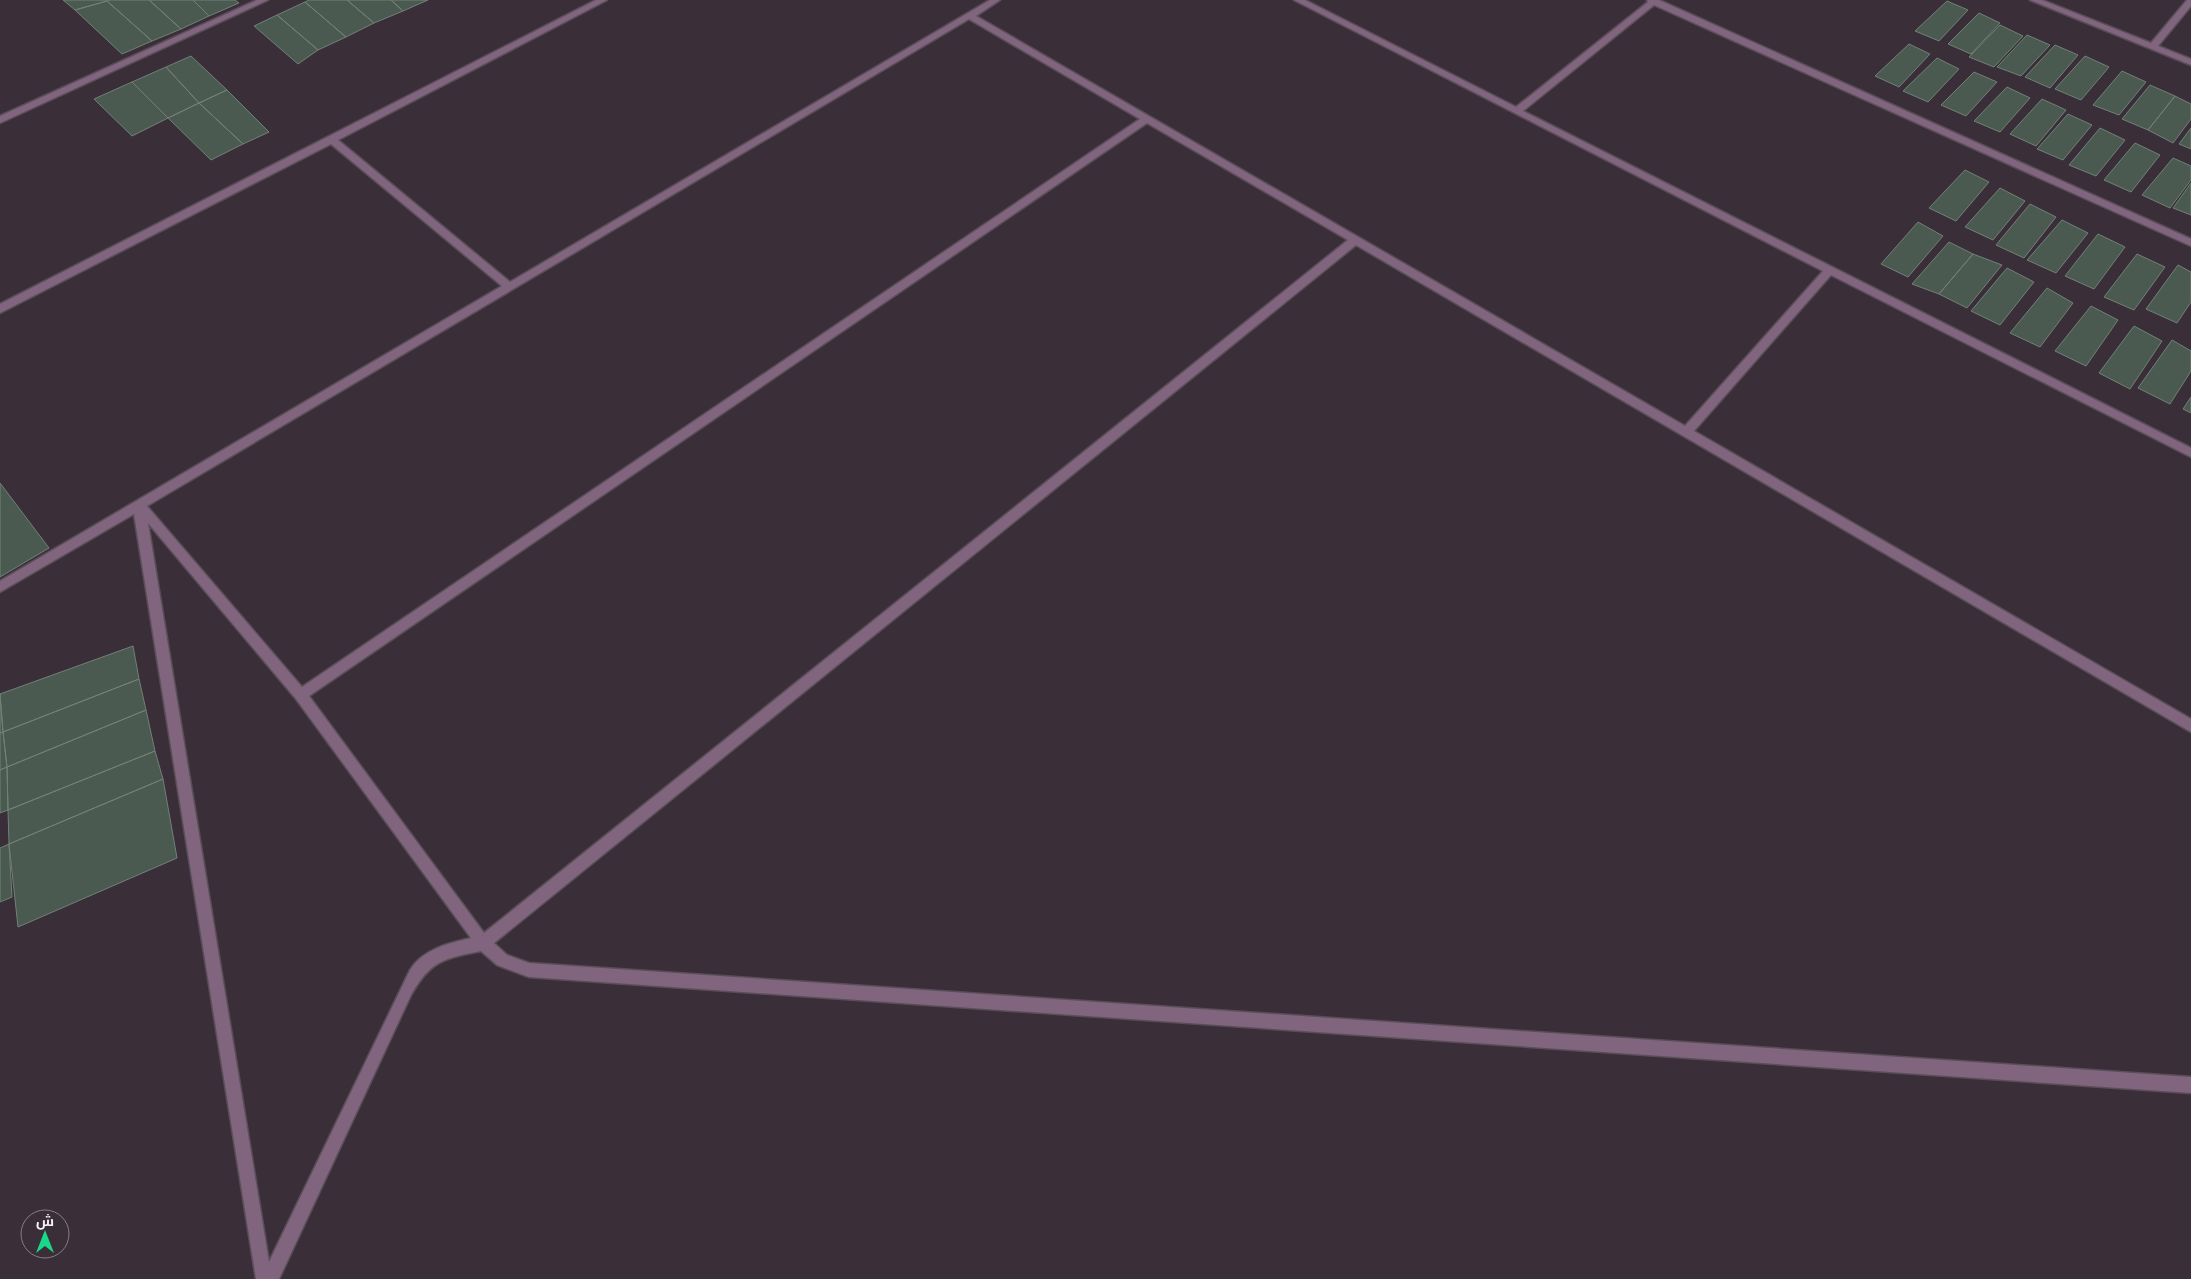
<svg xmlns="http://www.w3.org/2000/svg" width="2191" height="1279" font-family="'Crimson Pro',Cairo,serif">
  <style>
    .building { fill: #4b5a51; stroke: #718177 }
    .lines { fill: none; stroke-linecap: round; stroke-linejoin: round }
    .minor-casing { stroke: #594e58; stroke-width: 3 }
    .minor { fill: #81647e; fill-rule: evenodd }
  </style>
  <rect width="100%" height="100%" fill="#3a2f39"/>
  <path class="building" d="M 63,0 L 105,0 L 107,1 L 75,10 Z
    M 110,0 L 149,0 L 181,29 L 152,41 L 107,1 Z
    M 149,0 L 193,0 L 209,16 L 181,29 Z
    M 193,0 L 235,0 L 239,3 L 209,16 Z
    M 309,0 L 347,0 L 374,23 L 346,37 L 305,2 Z
    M 347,0 L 391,0 L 403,11 L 374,23 Z
    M 391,0 L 428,0 L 403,11 Z
    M 107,1 L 152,41 L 122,54 L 75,10 Z
    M 1947,1 L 1968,10 L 1939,41 L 1915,31 Z
    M 305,2 L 346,37 L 318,50 L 277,15 Z
    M 1979,13 L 2000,23 L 1971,54 L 1948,44 Z
    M 277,15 L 318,50 L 298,64 L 254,26 Z
    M 2000,25 L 2023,36 L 1994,67 L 1969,57 Z
    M 2027,35 L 2050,45 L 2021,76 L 1997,67 Z
    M 1909,44 L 1930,54 L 1899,87 L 1875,76 Z
    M 2055,45 L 2078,55 L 2050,88 L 2025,77 Z
    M 191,56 L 227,90 L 199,103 L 166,67 Z
    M 2085,56 L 2109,67 L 2081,100 L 2055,89 Z
    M 1937,58 L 1959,69 L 1928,102 L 1903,91 Z
    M 166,67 L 199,103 L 168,118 L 132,82 Z
    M 2122,71 L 2146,82 L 2119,115 L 2093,105 Z
    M 1974,72 L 1997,82 L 1966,116 L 1941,105 Z
    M 132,82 L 168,118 L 132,136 L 94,99 Z
    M 2150,85 L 2175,96 L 2148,130 L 2122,119 Z
    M 2007,87 L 2030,98 L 2000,132 L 1974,121 Z
    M 227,90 L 269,132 L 243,144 L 199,103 Z
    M 2175,96 L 2191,104 L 2191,119 L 2173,143 L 2148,130 Z
    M 2042,99 L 2066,110 L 2036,146 L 2010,134 Z
    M 199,103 L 243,144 L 211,160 L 168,118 Z
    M 2068,114 L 2092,125 L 2063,160 L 2037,149 Z
    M 2100,128 L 2125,140 L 2096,176 L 2069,165 Z
    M 2191,128 L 2191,149 L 2179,144 Z
    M 2135,143 L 2160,155 L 2131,192 L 2104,180 Z
    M 2173,158 L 2191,166 L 2191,180 L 2170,208 L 2142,195 Z
    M 1965,170 L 1989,182 L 1956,221 L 1929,208 Z
    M 2191,183 L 2191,215 L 2173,208 Z
    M 2000,188 L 2025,201 L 1993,240 L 1965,227 Z
    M 2030,204 L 2056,217 L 2024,258 L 1996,245 Z
    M 2062,220 L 2088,233 L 2056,273 L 2027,260 Z
    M 1918,222 L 1943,236 L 1908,277 L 1881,264 Z
    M 2098,234 L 2125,247 L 2094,289 L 2065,276 Z
    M 1949,242 L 1973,254 L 1939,294 L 1912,284 Z
    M 1973,254 L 2002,265 L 1967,308 L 1939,294 Z
    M 2137,254 L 2165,267 L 2134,310 L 2104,297 Z
    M 2178,265 L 2191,272 L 2191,302 L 2177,323 L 2146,309 Z
    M 2007,268 L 2034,282 L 2000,325 L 1971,311 Z
    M 2047,288 L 2073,303 L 2040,347 L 2010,333 Z
    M 2091,306 L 2118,320 L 2086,366 L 2055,351 Z
    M 2134,326 L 2162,341 L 2130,389 L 2099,373 Z
    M 2172,340 L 2191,351 L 2191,371 L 2170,404 L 2138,388 Z
    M 2191,397 L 2191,413 L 2183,409 Z
    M 0,483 L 49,548 L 0,577 Z
    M 133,646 L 139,679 L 3,732 L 0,694 Z
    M 139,679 L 146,710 L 7,767 L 3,732 Z
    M 0,694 L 3,732 L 0,733 Z
    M 146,710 L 155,751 L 8,810 L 7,767 Z
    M 3,732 L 7,767 L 0,770 L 0,733 Z
    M 155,751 L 163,779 L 9,844 L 8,810 Z
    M 7,767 L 8,810 L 0,813 L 0,770 Z
    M 163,779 L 177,858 L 18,927 L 9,844 Z
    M 9,844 L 12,897 L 0,902 L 0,848 Z"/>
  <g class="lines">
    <g class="minor-casing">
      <path id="minor" d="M 257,0 L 268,0 L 0,123 L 0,116 Z
        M 596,0 L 607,0 L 338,140 L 510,282 L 990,0 L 1000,0 L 976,16 L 1685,426 L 1823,271 L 1294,0 L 1305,0 L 1516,107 L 1648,2 L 1647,0 L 1659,0 L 2191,239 L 2191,246 L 1654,5 L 1523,111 L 2191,448 L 2191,457 L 1831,275 L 1694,431 L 2191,719 L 2191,732 L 1356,245 L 494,943 L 507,955 L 529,963 L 2191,1077 L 2191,1093 L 529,977 L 497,965 L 481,951 C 443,959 431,960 411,995 L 279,1279 L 256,1279 L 134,514 L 0,592 L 0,581 L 502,286 L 331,144 L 0,313 L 0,304 ZM 969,19 L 1140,119 L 302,687 L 147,506 ZM 1147,123 L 1348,240 L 484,933 L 309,696 ZM 148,523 L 296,699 L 471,938 C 449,943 423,949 410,970 L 269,1262 Z
        M 2030,0 L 2042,0 L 2151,43 L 2187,0 L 2191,0 L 2191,6 L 2158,46 L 2191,59 L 2191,65 Z"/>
    </g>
    <use href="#minor" class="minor"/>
  </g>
  <g transform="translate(45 1234)"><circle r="24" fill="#3a2f39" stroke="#867d85"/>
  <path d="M0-4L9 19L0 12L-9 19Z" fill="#18d989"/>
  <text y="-8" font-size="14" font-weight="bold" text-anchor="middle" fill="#f9f1f8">ش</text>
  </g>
</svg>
